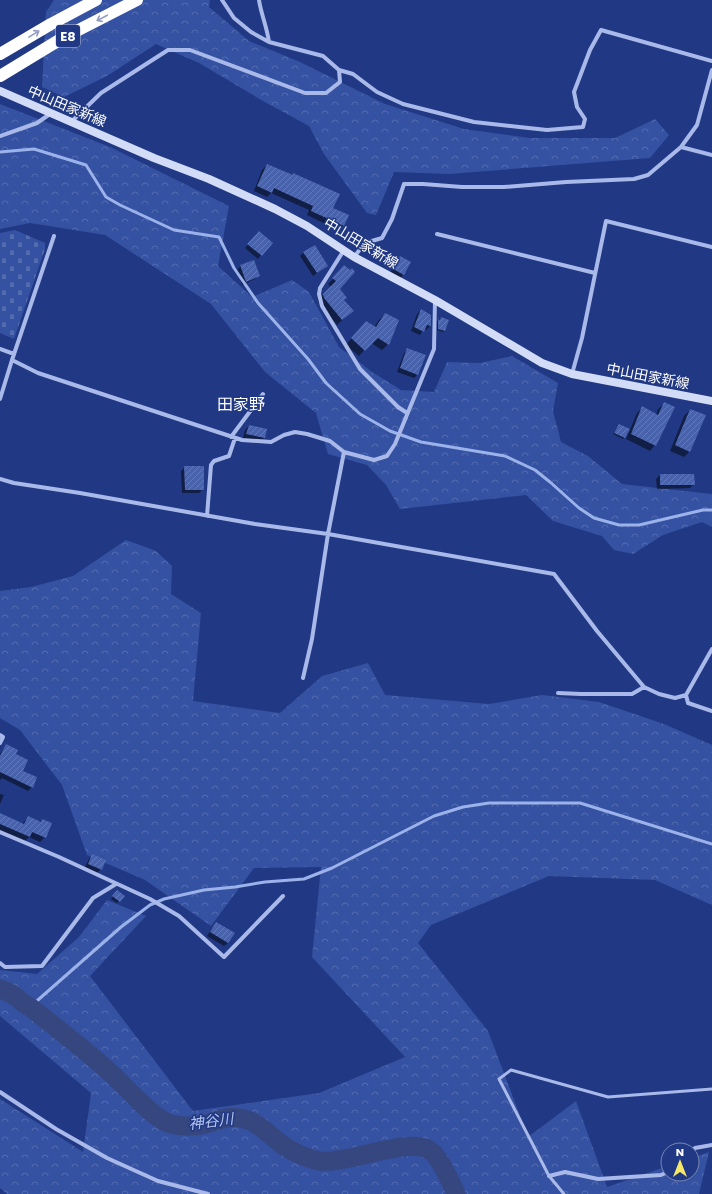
<svg xmlns="http://www.w3.org/2000/svg" width="712" height="1194" font-family="Poppins,'Noto Sans JP',sans-serif">
  <style>
    .forest { fill: url(#forest-crowns) }
    .cemetery { fill: url(#cemetery-stones) }
    .shadow { fill: #0007 }
    .lines { fill: none; stroke-linecap: round; stroke-linejoin: round }
    .stream { stroke: #9cb2ea; stroke-width: 3 }
    .river { stroke: #36477f; stroke-width: 19 }
    .building { fill: url(#building-hatch) }
    .service { stroke: #a9b9e9; stroke-width: 3 }
    .minor { stroke: #a9b9e9; stroke-width: 4 }
    .secondary { stroke: #d3dcf7; stroke-width: 8 }
    .motorway { stroke: #fff; stroke-width: 12 }
    .oneway { stroke: #909cc2 }
    .labels { text-anchor: middle; dominant-baseline: central; stroke-width: 3; stroke-linejoin: round; paint-order: stroke }
    .shield { fill: #213984; stroke: #bcc4da; stroke-width: 1 }
    .shield-label { font-size: 13px; font-weight: bold; fill: #fff }
    .street-label { font-size: 14px; fill: #fff; stroke: #213984 }
    .water-label { font-size: 15px; font-style: italic; fill: #b4c4f0; stroke: #213984 }
    .quarter-label { font-size: 16px; fill: #fff; stroke: #213984 }
  </style>
  <defs>
    <pattern id="forest-crowns" width="20" height="18" patternUnits="userSpaceOnUse"><rect width="20" height="18" fill="#3551a1"/><path d="M2 6a3 3 0 1 1 6 0M12 15a3 3 0 1 1 6 0" fill="none" stroke="#536baf"/></pattern>
    <pattern id="cemetery-stones" width="16" height="16" patternUnits="userSpaceOnUse"><rect width="16" height="16" fill="#3551a1"/><path d="M2 7V4a2 2 0 0 1 4 0v3zM10 15v-3a2 2 0 0 1 4 0v3z" fill="#536baf"/></pattern>
    <pattern id="building-hatch" width="6" height="6" patternUnits="userSpaceOnUse"><rect width="6" height="6" fill="#4962ac"/><path d="M-1 1l2-2M0 6l6-6M5 7l2-2" fill="none" stroke="#647ab8"/></pattern>
  </defs>
  <rect width="100%" height="100%" fill="#213984"/>
  <path class="forest" d="M 54,0 L 210,0 L 209,7 L 249,41 L 300,62 L 385,104 L 464,129 L 530,138 L 615,138 L 655,119 L 669,135 L 650,158 L 449,174 L 394,172 L 376,215 L 367,213 L 324,154 L 309,126 L 263,101 L 199,63 L 156,44 L 107,76 L 64,97 L 42,87 L 46,12 Z
    M 0,104 L 110,147 L 229,206 L 218,266 L 252,297 L 292,280 L 309,292 L 339,347 L 372,372 L 401,390 L 434,392 L 447,362 L 480,363 L 512,356 L 558,383 L 553,411 L 561,442 L 588,456 L 622,484 L 712,494 L 712,527 L 702,522 L 663,535 L 633,554 L 614,550 L 602,536 L 553,521 L 526,495 L 400,509 L 386,485 L 367,465 L 328,454 L 316,413 L 265,372 L 211,304 L 105,235 L 30,223 L 0,229 Z
    M 126,540 L 156,551 L 172,566 L 171,594 L 201,613 L 193,701 L 280,713 L 322,676 L 368,663 L 385,695 L 489,704 L 542,695 L 599,702 L 664,724 L 712,745 L 712,905 L 655,880 L 549,876 L 431,925 L 418,943 L 488,1031 L 528,1137 L 576,1101 L 607,1187 L 668,1166 L 668,1174 L 692,1174 L 692,1158 L 709,1152 L 699,1194 L 7,1194 L 0,1188 L 0,1099 L 83,1152 L 91,1093 L 0,1016 L 0,970 L 37,974 L 79,937 L 107,900 L 146,916 L 90,976 L 193,1111 L 319,1093 L 405,1057 L 312,957 L 321,867 L 254,868 L 211,926 L 145,880 L 87,855 L 62,785 L 20,730 L 0,718 L 0,591 L 31,587 L 73,576 Z"/>
  <path class="cemetery" d="M 15,230 L 45,243 L 45,249 L 14,339 L 0,333 L 0,233 Z"/>
  <path class="shadow" d="M 267,165 L 292,175 L 294,174 L 332,208 L 347,216 L 343,226 L 338,230 L 307,215 L 309,210 L 271,193 L 267,197 L 254,191 L 262,170 Z
    M 255,236 L 261,255 L 258,259 L 245,248 Z
    M 304,252 L 327,266 L 313,276 L 300,256 Z
    M 400,257 L 410,263 L 403,275 L 399,279 L 390,273 L 396,261 Z
    M 241,266 L 259,275 L 255,279 L 242,285 L 237,270 Z
    M 339,272 L 339,289 L 343,300 L 352,311 L 337,325 L 319,303 L 318,300 L 331,287 L 328,284 Z
    M 421,310 L 430,315 L 430,326 L 426,330 L 424,329 L 420,335 L 411,331 L 417,314 Z
    M 385,314 L 397,320 L 388,344 L 382,350 L 371,343 L 359,356 L 346,345 L 360,328 L 374,327 L 379,320 Z
    M 441,318 L 445,331 L 443,332 L 437,330 L 437,321 Z
    M 408,349 L 417,375 L 414,378 L 397,372 L 404,353 Z
    M 664,404 L 655,445 L 650,451 L 626,439 L 637,413 L 643,407 L 656,415 L 658,409 Z
    M 690,410 L 690,451 L 684,457 L 670,451 L 684,416 Z
    M 619,425 L 624,438 L 623,439 L 613,434 Z
    M 249,426 L 264,438 L 260,441 L 243,438 L 245,430 Z
    M 185,467 L 203,489 L 199,493 L 182,493 L 181,471 Z
    M 660,475 L 694,484 L 690,488 L 657,489 L 656,479 Z
    M 7,745 L 15,754 L 22,771 L 32,787 L 28,791 L 2,778 L 0,780 L 0,754 Z
    M 0,794 L 4,795 L 0,804 Z
    M 0,814 L 22,824 L 28,817 L 40,822 L 42,820 L 45,837 L 40,842 L 29,837 L 25,841 L 0,831 Z
    M 92,855 L 101,869 L 97,873 L 85,867 L 89,859 Z
    M 116,892 L 124,896 L 117,903 L 111,899 Z
    M 216,923 L 228,943 L 224,946 L 207,936 Z"/>
  <g class="lines">
    <path class="stream" d="M 0,152 L 34,149 L 86,165 L 106,197 L 120,205 L 174,230 L 219,237 L 234,268 L 258,303 L 308,359 L 326,383 L 360,414 L 390,431 L 421,442 L 505,456 L 535,470 L 550,482 L 579,508 L 594,518 L 619,525 L 639,525 L 703,510 L 712,510
      M 30,1007 L 121,927 L 150,905 L 164,899 L 204,890 L 235,887 L 265,882 L 304,879 L 332,868 L 434,816 L 463,807 L 489,803 L 580,803 L 712,844"/>
    <path class="river" d="M 0,989 C 6,991 11,993 16,997 C 21,1000 23,1005 30,1007 C 58,1029 87,1051 114,1076 C 127,1088 154,1120 171,1124 C 179,1126 192,1127 201,1125 C 219,1122 227,1113 248,1120 C 262,1125 271,1137 284,1146 C 295,1153 307,1159 320,1161 C 347,1165 413,1134 432,1152 C 439,1157 453,1186 456,1194"/>
  </g>
  <path class="building" d="M 267,164 L 293,175 L 293,173 L 340,194 L 333,208 L 349,215 L 344,226 L 311,211 L 313,206 L 274,188 L 272,193 L 257,186 Z
    M 259,231 L 273,243 L 262,256 L 247,244 Z
    M 315,245 L 328,266 L 317,273 L 303,252 Z
    M 400,256 L 411,262 L 404,275 L 393,269 Z
    M 254,260 L 260,276 L 246,282 L 240,265 Z
    M 344,265 L 350,270 L 352,268 L 355,272 L 340,289 L 347,298 L 344,300 L 354,311 L 342,320 L 324,298 L 323,294 L 336,281 L 332,278 Z
    M 421,309 L 431,315 L 431,326 L 427,325 L 424,332 L 414,327 Z
    M 385,313 L 399,320 L 389,345 L 378,338 L 365,351 L 351,338 L 366,321 L 376,327 Z
    M 441,317 L 449,320 L 445,331 L 438,329 L 438,319 L 440,320 Z
    M 407,348 L 426,355 L 418,375 L 400,368 Z
    M 664,402 L 675,407 L 656,446 L 631,434 L 642,406 L 658,415 Z
    M 690,409 L 706,415 L 690,452 L 675,445 Z
    M 619,424 L 630,429 L 625,438 L 614,433 Z
    M 249,425 L 267,429 L 265,438 L 246,434 Z
    M 184,466 L 204,466 L 204,490 L 185,490 Z
    M 660,474 L 694,474 L 695,485 L 660,485 Z
    M 6,744 L 18,750 L 16,754 L 28,760 L 23,771 L 37,777 L 33,788 L 0,772 L 0,756 Z
    M 0,813 L 24,824 L 28,816 L 41,822 L 42,819 L 52,823 L 46,838 L 32,832 L 30,837 L 0,824 Z
    M 92,854 L 106,860 L 102,870 L 88,864 Z
    M 117,890 L 125,896 L 120,902 L 112,896 Z
    M 216,922 L 235,933 L 228,943 L 210,932 Z"/>
  <g class="lines">
    <path class="service" d="M 564,1194 L 549,1176 L 499,1079 L 511,1070 L 608,1097 L 712,1089"/>
    <path class="minor" d="M 259,0 C 261,14 267,27 269,42
      M 339,70 L 353,74 L 377,92 L 403,104 L 474,122 L 547,130 L 583,127 L 585,119 L 577,107 L 574,92 L 590,50 L 601,30 L 712,61
      M 71,122 L 101,93 L 168,50 L 190,50 L 305,93 L 326,93 L 340,82 L 339,70 L 323,56 L 269,42 L 251,32 L 234,18 L 222,0
      M 0,136 L 37,123 L 50,114
      M 681,147 L 712,155
      M 437,234 L 595,273
      M 344,250 L 320,288 L 319,294 L 322,306 L 360,369 L 398,407 L 407,413
      M 354,257 L 365,243 L 382,238 L 392,219 L 404,184 L 423,184 L 462,187 L 504,187 L 566,182 L 634,179 L 648,175 L 681,147 L 697,125 L 712,70
      M 0,349 L 14,354
      M 12,360 L 38,373 L 242,440 L 271,442 L 284,435 L 295,432 L 307,434 L 330,441 L 344,452
      M 572,374 L 582,338 L 606,221 L 712,247
      M 0,399 L 12,360 L 54,236
      M 231,437 L 263,394
      M 0,479 L 14,483 L 80,493 L 255,524 L 328,534 L 554,574 L 597,631 L 644,687 L 659,694 L 675,698 L 686,695 L 712,649
      M 207,516 L 211,465 L 214,461 L 229,456 L 235,438
      M 303,678 L 312,639 L 328,534 L 344,452 L 374,460 L 387,456 L 395,444 L 434,349 L 435,300
      M 558,693 L 581,694 L 632,694 L 644,687
      M 686,695 L 688,703 L 712,711
      M 0,735 L 3,737 L 0,743
      M 0,832 L 59,857 L 150,899 L 179,916 L 224,957 L 283,896
      M 0,963 L 5,967 L 42,966 L 93,898 L 116,884
      M 0,1092 L 56,1129 L 107,1158 L 158,1181 L 208,1194
      M 692,1151 L 695,1148 L 712,1145
      M 549,1176 L 565,1172 L 598,1179 L 661,1175 L 668,1172"/>
    <path class="secondary" d="M 0,91 L 154,158 L 209,179 L 275,209 L 307,226 L 354,257 L 435,300 L 542,363 L 572,374 L 712,401"/>
    <path class="motorway" d="M 0,54 L 51,24 L 96,0
      M 0,76 L 61,39 L 137,0"/>
  </g>
  <defs><path id="oneway-shaft" d="M-6 0H5M1.5-3L5.5 0L1.5 3" fill="none" stroke-width="1.6" stroke-linecap="round" stroke-linejoin="round"/></defs>
  <g class="oneway">
    <use href="#oneway-shaft" transform="translate(102 18) rotate(152)"/>
    <use href="#oneway-shaft" transform="translate(34 34) rotate(-31)"/>
  </g>
  <g class="labels">
    <rect class="shield" x="56" y="25" width="24" height="22" rx="3"/>
    <g class="shield-label">
      <text x="68" y="36">E8</text>
    </g>
    <g class="street-label">
      <text transform="translate(67 106) rotate(23)">中山田家新線</text>
      <text transform="translate(361 243) rotate(31)">中山田家新線</text>
      <text transform="translate(648 376) rotate(11)">中山田家新線</text>
    </g>
    <g class="water-label">
      <text transform="translate(211 1121) rotate(-7)">神谷川</text>
    </g>
    <g class="quarter-label">
      <text x="241" y="404">田家野</text>
    </g>
  </g>
  <g transform="translate(680 1162)"><circle r="19" fill="#213984" stroke="#7a88b5"/>
  <path d="M0-3L7 15L0 10L-7 15Z" fill="#f6e86a"/>
  <text y="-6" font-size="11" font-weight="bold" text-anchor="middle" fill="#ffffff">N</text>
  </g>
</svg>
